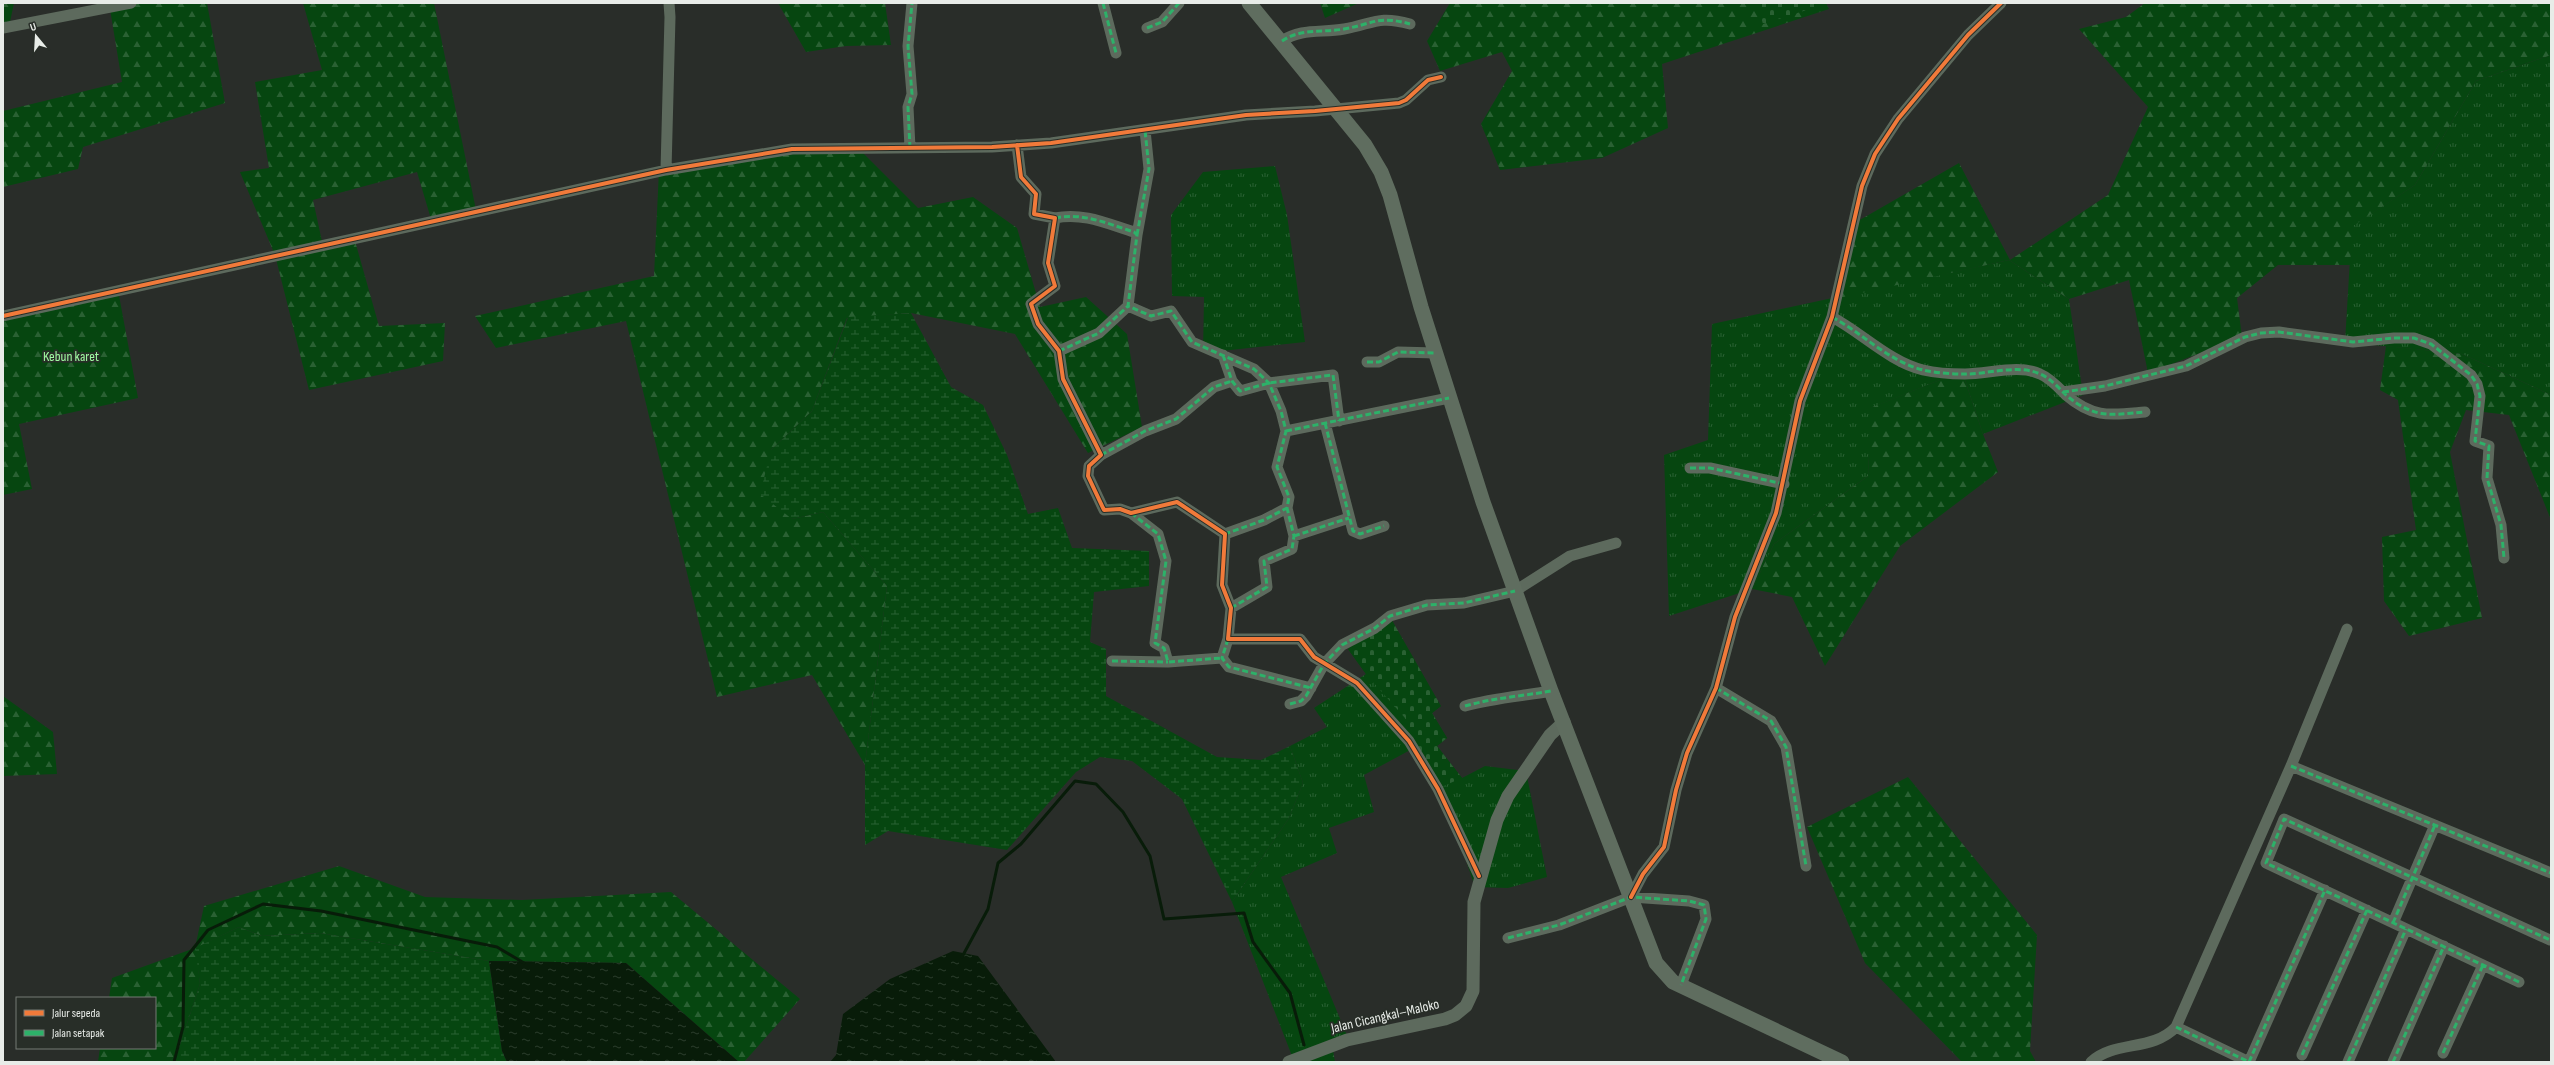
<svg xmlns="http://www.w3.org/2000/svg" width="2554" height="1065" font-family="'Sofia Sans Condensed',sans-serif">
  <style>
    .grass { fill: url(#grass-tufts) }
    .forest { fill: url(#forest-firs) }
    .wetland { fill: url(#wetland-marsh) }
    .cemetery { fill: url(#cemetery-stones) }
    .water { fill: url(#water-ripples) }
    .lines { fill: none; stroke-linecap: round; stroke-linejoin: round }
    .stream { stroke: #081c09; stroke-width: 3 }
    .minor { stroke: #5d6a5d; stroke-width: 11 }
    .tertiary { stroke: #5d6a5d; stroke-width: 13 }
    .secondary { stroke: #5f6d5f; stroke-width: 15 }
    .quiet { stroke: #2db169; stroke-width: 3; stroke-dasharray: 6 3; stroke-linecap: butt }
    .cycleway-casing { stroke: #282e28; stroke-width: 6 }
    .cycleway { stroke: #f17a3a; stroke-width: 4 }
    .labels { text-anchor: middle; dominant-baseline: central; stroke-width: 3.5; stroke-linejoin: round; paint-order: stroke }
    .park-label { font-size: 14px; fill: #a0fba2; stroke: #282e28 }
    .street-label { font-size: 14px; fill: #e8ece8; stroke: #282e28 }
  </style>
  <defs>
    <pattern id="grass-tufts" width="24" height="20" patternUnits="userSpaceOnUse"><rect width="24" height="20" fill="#064610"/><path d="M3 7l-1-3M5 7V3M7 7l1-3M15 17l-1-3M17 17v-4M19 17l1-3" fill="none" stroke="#2a6133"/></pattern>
    <pattern id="forest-firs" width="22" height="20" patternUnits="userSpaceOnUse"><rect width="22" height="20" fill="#064610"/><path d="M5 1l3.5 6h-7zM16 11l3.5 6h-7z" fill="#2a6133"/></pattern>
    <pattern id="wetland-marsh" width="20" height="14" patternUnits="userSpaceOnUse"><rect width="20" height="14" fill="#064610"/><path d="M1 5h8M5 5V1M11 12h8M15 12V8" fill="none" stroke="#2a6133"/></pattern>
    <pattern id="cemetery-stones" width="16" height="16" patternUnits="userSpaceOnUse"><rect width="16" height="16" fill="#064610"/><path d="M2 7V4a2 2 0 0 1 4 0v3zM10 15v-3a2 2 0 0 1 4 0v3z" fill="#2a6133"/></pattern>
    <pattern id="water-ripples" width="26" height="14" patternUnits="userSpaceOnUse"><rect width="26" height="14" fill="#081c09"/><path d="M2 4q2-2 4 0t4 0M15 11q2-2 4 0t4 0" fill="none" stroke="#2c3d2d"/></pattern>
  </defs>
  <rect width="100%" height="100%" fill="#292d29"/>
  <path class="grass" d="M 2551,55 L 2551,395 L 2462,354 L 2345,342 L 2352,226 L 2415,185 L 2476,81 Z
    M 1275,166 L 1287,215 L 1305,342 L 1203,353 L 1204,297 L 1172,296 L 1171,215 L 1203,172 Z
    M 2009,260 L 2069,299 L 2083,395 L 1983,434 L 1962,371 L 1871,408 L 1868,476 L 1774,544 L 1752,589 L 1669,616 L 1664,455 L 1708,440 L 1712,324 Z
    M 1348,649 L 1441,706 L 1432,713 L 1447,738 L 1437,746 L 1462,778 L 1485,766 L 1526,771 L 1547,877 L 1508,888 L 1475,887 L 1441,787 L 1414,748 L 1364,775 L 1374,812 L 1329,828 L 1337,853 L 1281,877 L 1351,1045 L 1288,1062 L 1280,1062 L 1292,1056 L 1232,902 L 1289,818 L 1303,783 L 1290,746 L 1327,727 L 1314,708 L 1366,674 Z"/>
  <path class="forest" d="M 3,3 L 14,3 L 10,22 L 3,24 Z
    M 142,3 L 207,3 L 225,103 L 83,147 L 78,169 L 3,187 L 3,111 L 122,82 L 110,9 Z
    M 303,3 L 434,3 L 476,210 L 431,219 L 417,172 L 313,200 L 323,246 L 355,241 L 379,326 L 445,323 L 443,361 L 309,390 L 275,255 L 240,172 L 269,168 L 255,82 L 322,70 Z
    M 778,3 L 885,3 L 891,45 L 846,46 L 806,52 Z
    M 1320,3 L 1359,3 L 1325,18 Z
    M 1450,3 L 1826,3 L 1829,9 L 1662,64 L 1668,128 L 1602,158 L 1500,170 L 1481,124 L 1512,71 L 1502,52 L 1440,71 L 1427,41 Z
    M 2145,3 L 2551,3 L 2551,55 L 2476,81 L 2415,185 L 2353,226 L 2350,265 L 2278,265 L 2237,298 L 2242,337 L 2148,373 L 2129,280 L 2069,299 L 2009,260 L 1839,298 L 1858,221 L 1959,163 L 2010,260 L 2108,195 L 2148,107 L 2079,29 L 2126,17 Z
    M 855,145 L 918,208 L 973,197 L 1017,228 L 1040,307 L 1086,297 L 1127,334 L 1142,427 L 1088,453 L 1015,334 L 911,313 L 847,318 L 812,411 L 771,450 L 792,519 L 823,512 L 887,586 L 865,765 L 812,675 L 717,697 L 626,321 L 496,348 L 475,316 L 654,276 L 659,170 Z
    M 118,290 L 138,398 L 19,424 L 32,489 L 3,495 L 3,315 Z
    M 2386,346 L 2462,354 L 2551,395 L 2551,520 L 2509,415 L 2466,410 L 2450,452 L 2482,618 L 2409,636 L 2384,601 L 2382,537 L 2416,530 L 2398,400 L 2380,390 Z
    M 1962,371 L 1983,434 L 1998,472 L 1900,546 L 1825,666 L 1792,597 L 1752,589 L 1774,544 L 1868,476 L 1870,408 Z
    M 3,696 L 53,732 L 57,774 L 3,776 Z
    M 1908,777 L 2037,935 L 2030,1051 L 2036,1062 L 1962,1062 L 1865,963 L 1807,827 Z
    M 339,866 L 425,897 L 522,900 L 671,892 L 800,999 L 744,1062 L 739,1062 L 626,963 L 489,961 L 320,933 L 262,936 L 239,927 L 196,948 L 200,984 L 177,1054 L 169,1062 L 98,1062 L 100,1048 L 155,1048 L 155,998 L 109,998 L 112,978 L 195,948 L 204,906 Z
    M 1333,1050 L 1335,1062 L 1288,1062 Z"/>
  <path class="wetland" d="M 911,313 L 951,387 L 983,405 L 1007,455 L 1028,514 L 1058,508 L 1072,548 L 1149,551 L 1149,586 L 1094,592 L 1090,642 L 1106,649 L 1106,696 L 1217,757 L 1261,760 L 1290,746 L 1303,783 L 1289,818 L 1232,902 L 1182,799 L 1132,761 L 1100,757 L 1076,772 L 1007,850 L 888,831 L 865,845 L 865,765 L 887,586 L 823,512 L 792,519 L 760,494 L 771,450 L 812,411 L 848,317 Z
    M 239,927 L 262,936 L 320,933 L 489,961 L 502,1051 L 507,1062 L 169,1062 L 177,1054 L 200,984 L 195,948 Z"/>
  <path class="cemetery" d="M 1757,3 L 1818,3 L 1819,6 L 1763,24 Z
    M 1389,615 L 1441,706 L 1432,713 L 1447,738 L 1437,746 L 1462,778 L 1441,787 L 1414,748 L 1405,718 L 1366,674 L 1348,649 Z"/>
  <path class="water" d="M 953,951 L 978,956 L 1056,1062 L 830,1062 L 836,1055 L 843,1014 L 890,979 Z
    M 489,961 L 626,963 L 739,1062 L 507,1062 L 502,1051 Z"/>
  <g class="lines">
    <path class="stream" d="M 962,957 L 988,909 L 998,863 L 1021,844 L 1075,781 L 1096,784 L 1123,812 L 1150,856 L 1164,919 L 1244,913 L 1253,942 L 1290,993 L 1304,1045
      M 174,1062 L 183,1027 L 184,960 L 208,930 L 263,904 L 321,911 L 497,947 L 524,963"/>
    <path class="minor" d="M 1103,3 L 1116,53
      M 3,28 L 131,3
      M 1147,28 L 1162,22 L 1179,3
      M 1282,41 C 1301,28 1322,33 1344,29 C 1373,24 1378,15 1410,24
      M 1017,145 L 1021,177 L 1036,194 L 1034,214 L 1055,218 L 1048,263 L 1055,286 L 1031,304 L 1038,324 L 1059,351 L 1063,379 L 1101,455 L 1089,466 L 1088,476 L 1104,510 L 1120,509 L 1131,513 L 1177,502 L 1225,534 L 1222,585 L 1231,608 L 1228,639 L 1300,639 L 1314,657 L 1357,683 L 1409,741 L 1438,789 L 1479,876
      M 910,148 L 908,107 L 912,94 L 908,46 L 912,3
      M 666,170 L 670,17 L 669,3
      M 1055,218 C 1083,212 1108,224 1134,232 L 1137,235 L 1128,306 L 1151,316 L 1171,311 L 1192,342 L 1254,369 L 1269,383 L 1281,411 L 1286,431 L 1277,467 L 1289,497 L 1287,508 L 1264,520 L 1225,534
      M 1137,235 L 1149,169 L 1145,130
      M 3,316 L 666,170 L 792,149 L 992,147 L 1051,143 L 1246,115 L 1315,111 L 1399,103 L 1406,100 L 1428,80 L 1441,77
      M 1832,317 C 1862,333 1890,362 1923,370 C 1936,373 1952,374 1965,374 C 1989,374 2019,364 2040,374 C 2050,378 2059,388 2066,395 C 2094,419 2111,415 2145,412
      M 1059,351 L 1099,333 L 1128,306
      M 1223,355 L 1232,381 L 1240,391 L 1269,383 L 1333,375 L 1339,421
      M 1367,362 L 1379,362 L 1398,352 L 1436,353
      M 2063,392 L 2105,386 L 2186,366 L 2245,337 L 2261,333 L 2279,332 L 2353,342 L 2394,338 L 2414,338 L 2431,344 L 2471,375 L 2477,384 L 2480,396 L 2475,441 L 2489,446 L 2487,478 L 2501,525 L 2504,558
      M 1325,423 L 1353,531 L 1360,534 L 1384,526
      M 1286,431 L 1449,398
      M 1101,455 L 1145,431 L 1176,419 L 1214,387 L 1232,381
      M 1690,468 L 1710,468 L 1784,484
      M 1131,513 L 1158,534 L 1166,561 L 1155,643 L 1164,648 L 1168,662 L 1222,658
      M 1294,536 L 1349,518
      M 1231,608 L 1267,587 L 1264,561 L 1292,549 L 1294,536 L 1287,508
      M 1228,639 L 1222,658 L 1229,667 L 1311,688
      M 1112,661 L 1168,662
      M 1716,688 L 1771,721 L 1786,747 L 1806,866
      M 1290,704 L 1301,701 L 1306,696 L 1324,664 L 1342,645 L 1375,628 L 1390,616 L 1427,605 L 1464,603 L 1515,591 L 1570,556 L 1616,543
      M 1465,706 C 1493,698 1523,696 1551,691
      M 2291,766 L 2551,873
      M 1631,897 L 1643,874 L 1664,847 L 1676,790 L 1687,753 L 1716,688 L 1735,617 L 1776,513 L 1800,401 L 1832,317 L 1862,186 L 1875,154 L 1898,119 L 1968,35 L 2001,3
      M 2393,923 L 2435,825
      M 1508,938 L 1559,925 L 1631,897 L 1689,901 L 1704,905 L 1706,919 L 1681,985
      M 2519,982 L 2266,863 L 2284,819 L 2550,940
      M 2176,1027 L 2249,1062 L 2325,890
      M 2443,1053 L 2483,965
      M 2302,1055 L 2367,910
      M 2091,1062 C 2115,1040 2152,1052 2176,1027 L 2291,766 L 2347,629
      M 2348,1062 L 2406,929
      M 2393,1062 L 2444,946"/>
    <path class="tertiary" d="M 1289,1062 L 1347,1040 L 1445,1019 L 1455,1015 L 1466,1006 L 1473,991 L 1474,902 L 1497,820 L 1508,796 L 1550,735 L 1564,722"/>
    <path class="secondary" d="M 1249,3 L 1365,145 L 1381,172 L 1390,195 L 1421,307 L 1483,502 L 1551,691 L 1656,963 L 1673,982 L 1842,1062"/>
    <path class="quiet" d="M 1103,3 L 1116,53
      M 1147,28 L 1162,22 L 1179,3
      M 1282,41 C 1301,28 1322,33 1344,29 C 1373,24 1378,15 1410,24
      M 910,148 L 908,107 L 912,94 L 908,46 L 912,3
      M 1055,218 C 1083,212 1108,224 1134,232 L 1137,235 L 1128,306 L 1151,316 L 1171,311 L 1192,342 L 1254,369 L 1269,383 L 1281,411 L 1286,431 L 1277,467 L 1289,497 L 1287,508 L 1264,520 L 1225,534
      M 1137,235 L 1149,169 L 1145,130
      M 1832,317 C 1862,333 1890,362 1923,370 C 1936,373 1952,374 1965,374 C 1989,374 2019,364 2040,374 C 2050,378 2059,388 2066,395 C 2094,419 2111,415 2145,412
      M 1059,351 L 1099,333 L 1128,306
      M 1223,355 L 1232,381 L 1240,391 L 1269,383 L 1333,375 L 1339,421
      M 1367,362 L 1379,362 L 1398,352 L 1436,353
      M 2063,392 L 2105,386 L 2186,366 L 2245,337 L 2261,333 L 2279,332 L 2353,342 L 2394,338 L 2414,338 L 2431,344 L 2471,375 L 2477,384 L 2480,396 L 2475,441 L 2489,446 L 2487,478 L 2501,525 L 2504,558
      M 1325,423 L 1353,531 L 1360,534 L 1384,526
      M 1286,431 L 1449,398
      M 1101,455 L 1145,431 L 1176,419 L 1214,387 L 1232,381
      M 1690,468 L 1710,468 L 1784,484
      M 1131,513 L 1158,534 L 1166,561 L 1155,643 L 1164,648 L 1168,662 L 1222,658
      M 1294,536 L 1349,518
      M 1231,608 L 1267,587 L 1264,561 L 1292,549 L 1294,536 L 1287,508
      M 1228,639 L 1222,658 L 1229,667 L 1311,688
      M 1112,661 L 1168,662
      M 1716,688 L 1771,721 L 1786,747 L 1806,866
      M 1290,704 L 1301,701 L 1306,696 L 1324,664 L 1342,645 L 1375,628 L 1390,616 L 1427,605 L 1464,603 L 1515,591
      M 1465,706 C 1493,698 1523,696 1551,691
      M 2291,766 L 2551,873
      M 2393,923 L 2435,825
      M 1508,938 L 1559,925 L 1631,897 L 1689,901 L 1704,905 L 1706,919 L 1681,985
      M 2519,982 L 2266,863 L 2284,819 L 2550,940
      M 2176,1027 L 2249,1062 L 2325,890
      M 2443,1053 L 2483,965
      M 2302,1055 L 2367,910
      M 2348,1062 L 2406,929
      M 2393,1062 L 2444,946"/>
    <g class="cycleway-casing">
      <path id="cycleway" d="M 1017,145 L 1021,177 L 1036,194 L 1034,214 L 1055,218 L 1048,263 L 1055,286 L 1031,304 L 1038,324 L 1059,351 L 1063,379 L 1101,455 L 1089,466 L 1088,476 L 1104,510 L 1120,509 L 1131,513 L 1177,502 L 1225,534 L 1222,585 L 1231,608 L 1228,639 L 1300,639 L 1314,657 L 1357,683 L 1409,741 L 1438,789 L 1479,876
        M 3,316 L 666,170 L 792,149 L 992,147 L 1051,143 L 1246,115 L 1315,111 L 1399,103 L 1406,100 L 1428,80 L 1441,77
        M 1631,897 L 1643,874 L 1664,847 L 1676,790 L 1687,753 L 1716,688 L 1735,617 L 1776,513 L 1800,401 L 1832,317 L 1862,186 L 1875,154 L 1898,119 L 1968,35 L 2001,3"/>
    </g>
    <use href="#cycleway" class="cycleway"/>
  </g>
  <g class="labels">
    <g class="park-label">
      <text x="71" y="356">Kebun karet</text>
    </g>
    <g class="street-label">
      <text transform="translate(1385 1016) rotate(-13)">Jalan Cicangkal–Maloko</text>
    </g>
  </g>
  <rect width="2554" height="1065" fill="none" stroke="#e8ece8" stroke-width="8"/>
  <rect x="16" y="997" width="140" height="52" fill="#282e28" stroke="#757a75"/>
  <rect x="24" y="1010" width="20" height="6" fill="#f17a3a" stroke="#757a75"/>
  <text x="52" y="1017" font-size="12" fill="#e8ece8">Jalur sepeda</text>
  <rect x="24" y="1030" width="20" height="6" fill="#2db169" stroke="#757a75"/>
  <text x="52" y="1037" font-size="12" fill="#e8ece8">Jalan setapak</text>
  <g transform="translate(36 36) rotate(342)" stroke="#282e28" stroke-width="3" paint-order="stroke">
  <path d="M0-3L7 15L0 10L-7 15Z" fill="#e8ece8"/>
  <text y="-6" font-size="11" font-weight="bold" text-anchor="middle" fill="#e8ece8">U</text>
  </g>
</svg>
